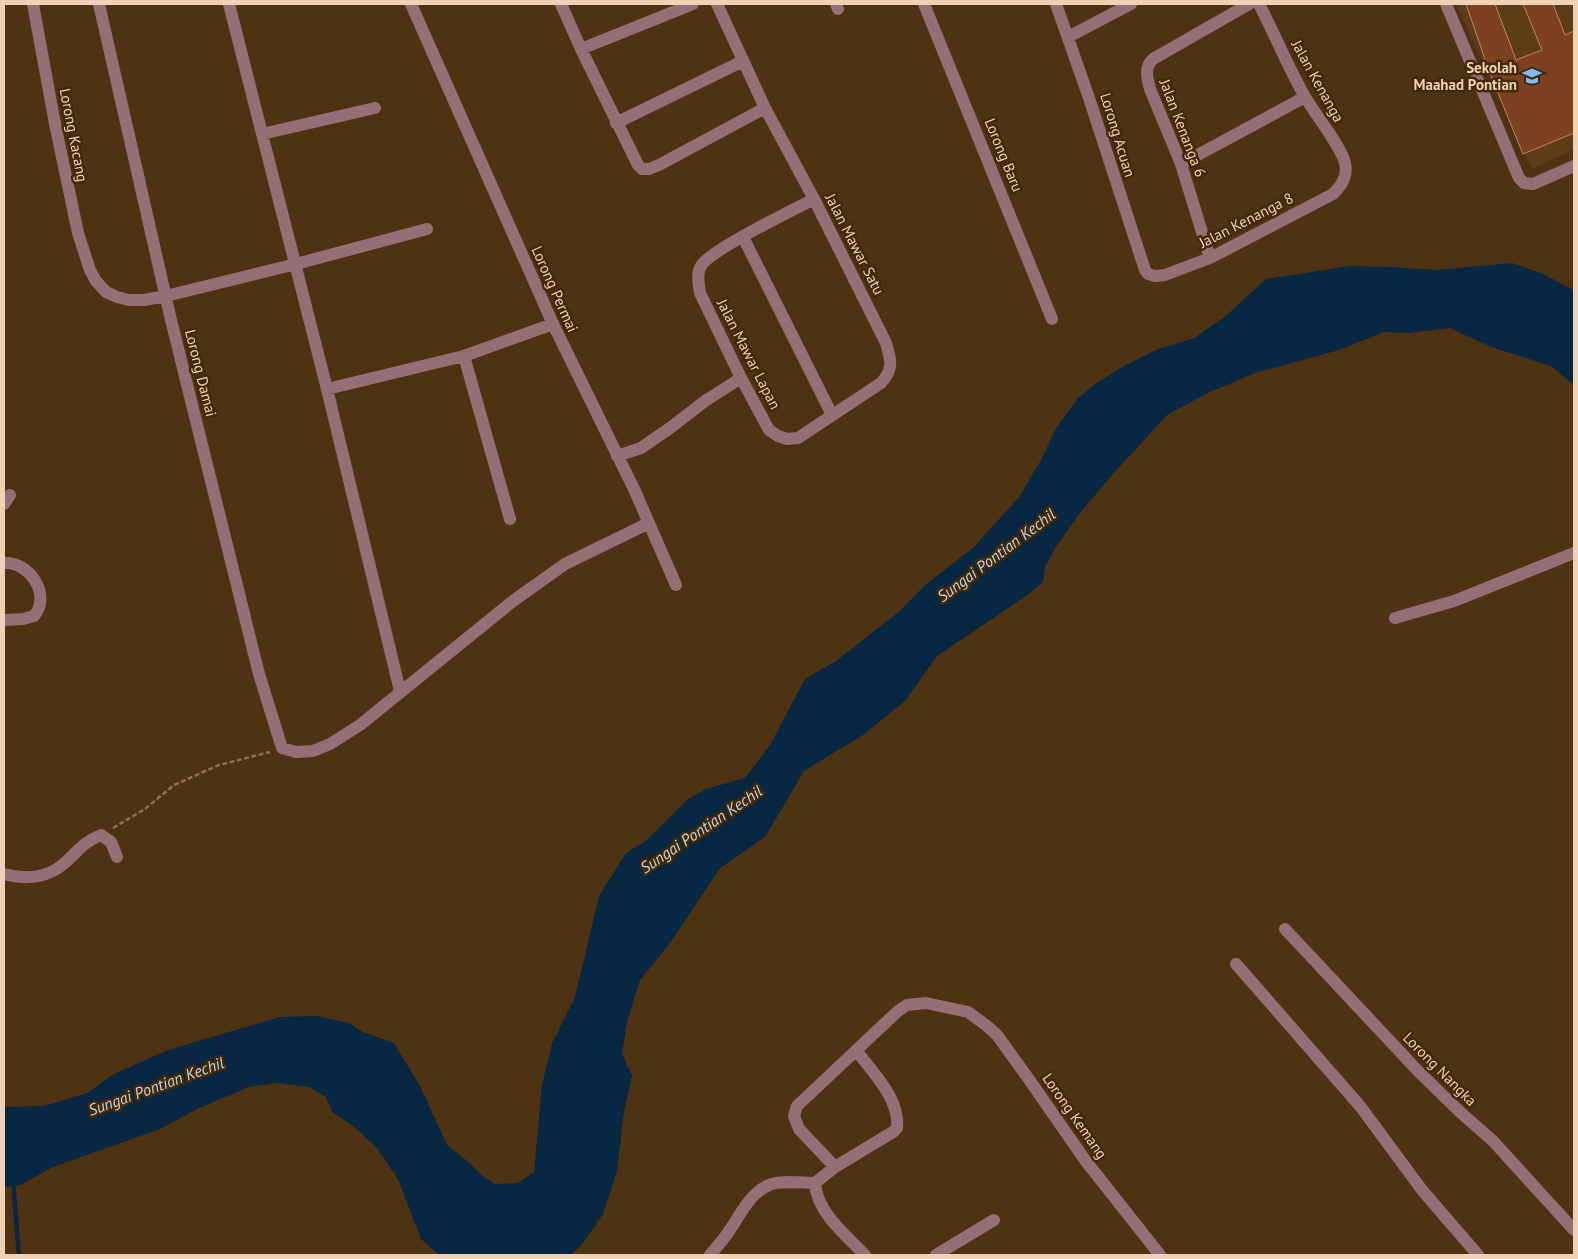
<svg xmlns="http://www.w3.org/2000/svg" width="1578" height="1259" font-family="'PT Sans',sans-serif">
  <style>
    .built { fill: #5c3d18 }
    .water { fill: #072742 }
    .lines { fill: none; stroke-linecap: round; stroke-linejoin: round }
    .stream { stroke: #072742; stroke-width: 4.5 }
    .building { fill: #7b4121; stroke: #c8815c }
    .path { stroke: #8d7151; stroke-width: 2.5; stroke-dasharray: 5 2.5; stroke-linecap: butt }
    .minor { stroke: #947076; stroke-width: 12 }
    .labels { text-anchor: middle; dominant-baseline: central; stroke-width: 5; stroke-linejoin: round; paint-order: stroke }
    .poi-label { font-size: 15px; font-weight: bold; fill: #efd2b5; stroke: #432906; text-anchor: end }
    .street-label { font-size: 15px; fill: #efd2b5; stroke: #432906 }
    .water-label { font-size: 16px; font-style: italic; fill: #c0d5ea; stroke: #432906 }
  </style>
  <rect width="100%" height="100%" fill="#4e3312"/>
  <path class="built" d="M 1456,4 L 1574,4 L 1574,149 L 1532,169 Z"/>
  <path class="water" d="M 1512,263 L 1541,273 L 1574,290 L 1574,385 L 1551,366 L 1491,347 L 1450,328 L 1408,333 L 1384,332 L 1339,350 L 1255,373 L 1208,393 L 1167,415 L 1112,475 L 1079,514 L 1056,547 L 1045,567 L 1043,582 L 1026,596 L 937,656 L 905,701 L 863,735 L 804,771 L 765,837 L 720,868 L 670,943 L 640,980 L 627,1022 L 622,1054 L 632,1076 L 624,1111 L 617,1171 L 603,1214 L 583,1243 L 571,1255 L 439,1255 L 421,1239 L 398,1179 L 376,1147 L 352,1125 L 332,1112 L 326,1097 L 309,1087 L 277,1083 L 249,1087 L 197,1109 L 160,1129 L 53,1167 L 20,1185 L 4,1187 L 4,1107 L 44,1106 L 87,1093 L 114,1074 L 168,1050 L 280,1017 L 316,1016 L 349,1023 L 363,1032 L 394,1043 L 421,1088 L 447,1145 L 471,1164 L 483,1176 L 495,1184 L 518,1183 L 534,1172 L 542,1085 L 552,1044 L 575,997 L 599,896 L 626,853 L 647,840 L 688,799 L 706,789 L 745,778 L 770,745 L 805,679 L 836,661 L 900,611 L 925,585 L 973,548 L 1020,496 L 1041,460 L 1056,428 L 1078,398 L 1098,382 L 1124,366 L 1156,350 L 1194,338 L 1226,316 L 1266,279 L 1350,266 L 1389,267 L 1436,270 Z"/>
  <g class="lines">
    <path class="stream" d="M 13,1182 L 19,1255"/>
  </g>
  <path class="building" d="M 1466,4 L 1495,4 L 1516,60 L 1542,50 L 1523,4 L 1553,4 L 1565,35 L 1574,31 L 1574,133 L 1523,154 L 1489,71 Z"/>
  <g class="lines">
    <path class="path" d="M 113,828 L 145,809 L 174,785 L 219,765 L 270,752"/>
    <path class="minor" d="M 33,4 L 55,124 L 78,233 L 90,270 L 96,281 L 106,292 L 117,297 L 129,300 L 144,300 L 166,296 L 296,264 L 427,229
      M 99,4 L 171,320 L 259,674 L 282,748 L 296,752 L 313,751 L 330,744 L 360,725 L 513,601 L 565,564 L 649,523
      M 229,4 L 327,389 L 400,691
      M 411,4 L 553,324 L 634,489 L 676,585
      M 561,4 L 581,49 L 638,165 L 642,169 L 649,169 L 659,165 L 765,108
      M 717,4 L 765,108 L 814,199 L 886,343 C 891,360 894,369 881,383 L 798,438 L 787,439 L 778,436 L 769,430 L 741,378 L 700,293 C 699,285 696,274 701,266 C 710,250 793,210 814,199
      M 836,4 L 838,9
      M 924,4 L 1052,319
      M 1056,4 L 1089,98 L 1145,270 L 1148,274 L 1155,276 L 1165,275 L 1210,258 L 1333,194 C 1342,185 1348,176 1345,163 C 1341,146 1315,114 1305,97 C 1288,67 1275,35 1259,4
      M 1446,4 L 1519,178 L 1524,183 L 1533,184 L 1574,166
      M 1068,37 L 1131,4
      M 581,49 L 693,4
      M 616,123 L 743,61
      M 262,134 L 375,108
      M 1181,164 L 1305,97
      M 743,237 L 832,415
      M 1210,258 L 1181,164 L 1150,89 C 1147,78 1144,67 1153,59 L 1249,4
      M 464,356 L 510,519
      M 327,389 L 464,356 L 553,324
      M 617,456 L 641,448 L 670,428 L 705,401 L 741,378
      M 4,504 L 10,495
      M 4,563 C 29,561 52,595 34,616 L 23,619 L 4,620
      M 1395,618 L 1454,601 L 1574,553
      M 4,874 C 26,880 49,878 67,861 C 80,849 84,842 101,835 L 111,842 L 117,857
      M 1285,929 L 1418,1071 L 1460,1112 L 1493,1141 L 1574,1230
      M 1236,964 L 1360,1106 L 1422,1190 L 1478,1255
      M 835,1167 L 799,1129 L 794,1116 L 797,1106 L 898,1011 L 907,1005 L 926,1003 L 968,1012 L 987,1026 L 997,1035 L 1028,1078 L 1085,1160 L 1160,1255
      M 815,1183 L 835,1167 L 893,1132 L 897,1128 C 900,1098 872,1072 856,1050
      M 815,1183 C 817,1213 846,1235 865,1255
      M 710,1255 C 717,1247 724,1239 729,1231 C 741,1214 749,1194 769,1185 C 780,1180 803,1183 815,1183
      M 936,1255 L 994,1220"/>
  </g>
  <defs>
    <g id="school-bare" transform="scale(1.5)"><path d="M0-5L7-2L0 1L-7-2ZM-4 1L0 2.5L4 1V4Q0 6-4 4Z" fill="#7ebdf9" stroke="#432906" stroke-width="2.5" paint-order="stroke"/></g>
  </defs>
  <g fill-rule="evenodd">
    <use href="#school-bare" x="1532" y="76"/>
  </g>
  <g class="labels">
    <g class="poi-label">
      <text x="1517" y="67">Sekolah<tspan x="1517" dy="17">Maahad Pontian</tspan></text>
    </g>
    <g class="street-label">
      <text transform="translate(1318 81) rotate(61)">Jalan Kenanga</text>
      <text transform="translate(1183 128) rotate(69)">Jalan Kenanga 6</text>
      <text transform="translate(74 135) rotate(79)">Lorong Kacang</text>
      <text transform="translate(1118 135) rotate(73)">Lorong Acuan</text>
      <text transform="translate(1004 155) rotate(68)">Lorong Baru</text>
      <text transform="translate(1246 220) rotate(-27)">Jalan Kenanga 8</text>
      <text transform="translate(855 244) rotate(63)">Jalan Mawar Satu</text>
      <text transform="translate(555 289) rotate(66)">Lorong Permai</text>
      <text transform="translate(749 354) rotate(63)">Jalan Mawar Lapan</text>
      <text transform="translate(201 373) rotate(76)">Lorong Damai</text>
      <text transform="translate(1440 1069) rotate(45)">Lorong Nangka</text>
      <text transform="translate(1075 1116) rotate(55)">Lorong Kemang</text>
    </g>
    <g class="water-label">
      <text transform="translate(996 555) rotate(-37)">Sungai Pontian Kechil</text>
      <text transform="translate(701 829) rotate(-34)">Sungai Pontian Kechil</text>
      <text transform="translate(156 1086) rotate(-20)">Sungai Pontian Kechil</text>
    </g>
  </g>
  <rect width="1578" height="1259" fill="none" stroke="#efd2b5" stroke-width="10"/>
</svg>
